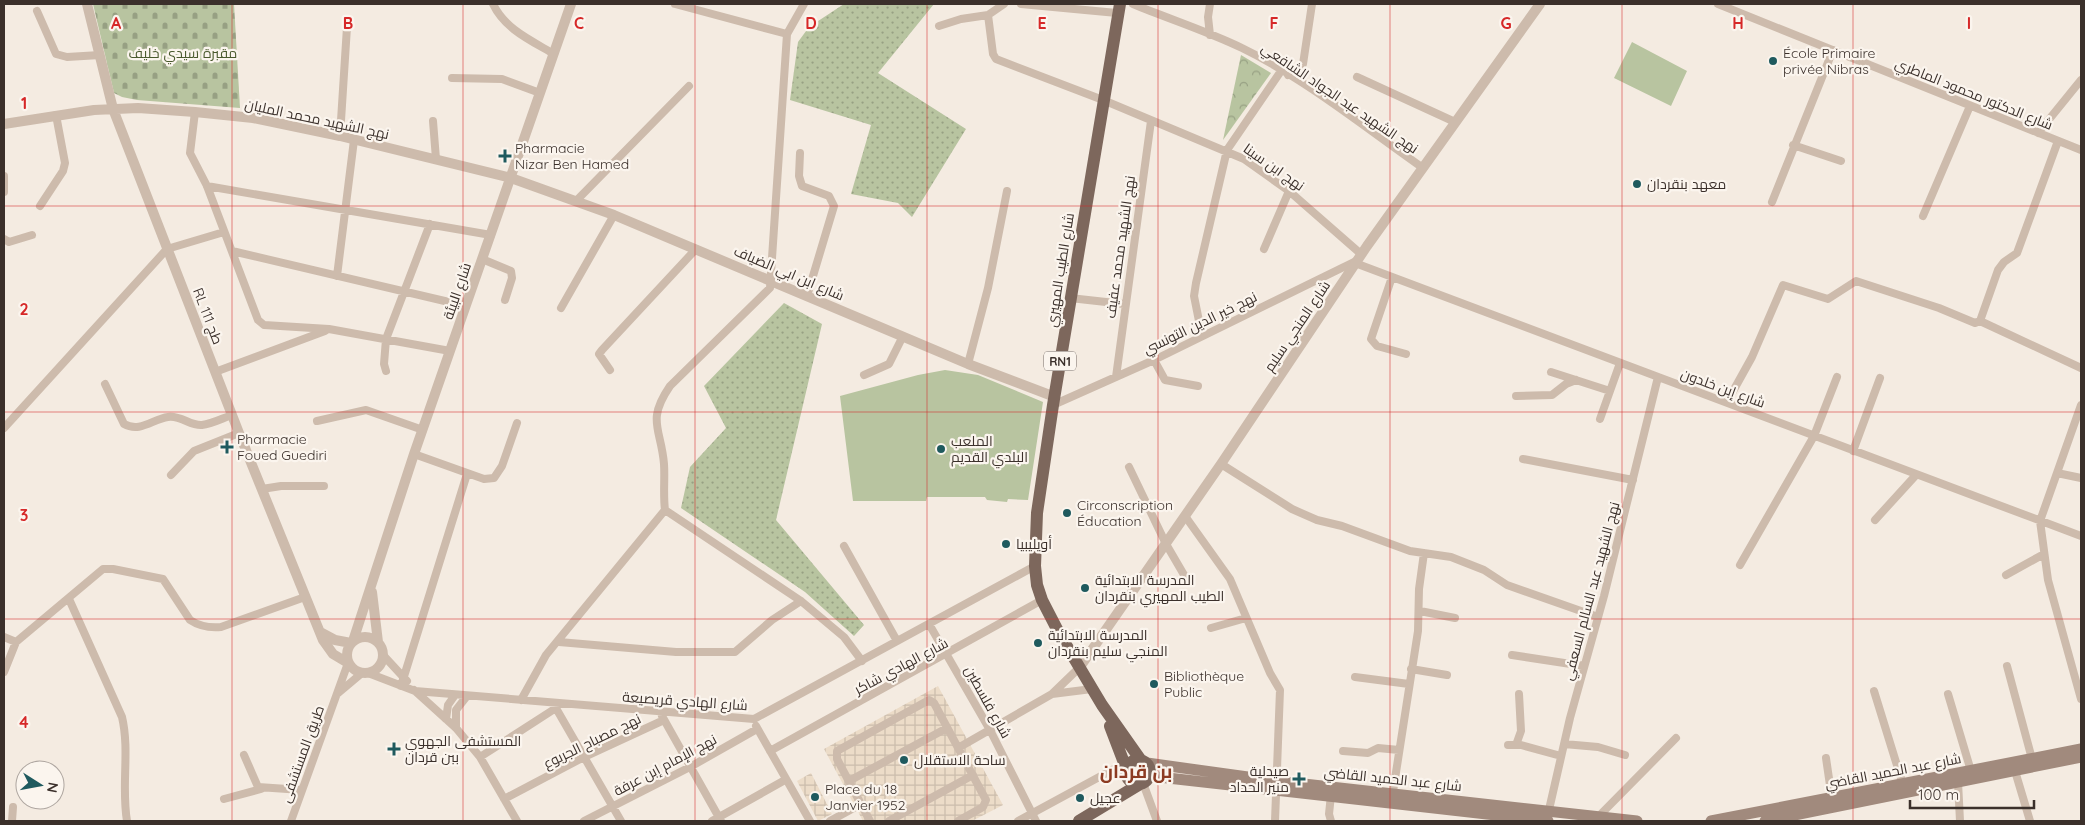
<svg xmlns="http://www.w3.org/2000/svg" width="2085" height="825" font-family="Quicksand,Cairo,sans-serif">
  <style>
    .grass { fill: url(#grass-dots) }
    .forest { fill: url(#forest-crowns) }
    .cemetery { fill: url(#cemetery-stones) }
    .pitch { fill: #b8c4a0 }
    .plaza { fill: url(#plaza-grid) }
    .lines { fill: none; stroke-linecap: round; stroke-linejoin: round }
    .minor { stroke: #cdbbac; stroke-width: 8 }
    .tertiary { stroke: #cdbbac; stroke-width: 10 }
    .secondary { stroke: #a18a7d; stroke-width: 11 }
    .primary { stroke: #7d675c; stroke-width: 12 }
    .grid { fill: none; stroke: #d62828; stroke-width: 1; stroke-opacity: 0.55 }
    .poi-dot { fill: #1f5a5e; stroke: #fbf5ee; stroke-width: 2 }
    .labels { text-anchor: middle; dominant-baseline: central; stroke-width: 4.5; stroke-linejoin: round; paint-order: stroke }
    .shield { fill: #fbf5ee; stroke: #756b66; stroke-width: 1 }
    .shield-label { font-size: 12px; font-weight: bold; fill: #3b302b }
    .park-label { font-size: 14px; fill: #4a5a2e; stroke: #fbf5ee }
    .poi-label { font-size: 14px; fill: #3b302b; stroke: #fbf5ee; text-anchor: start }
    .street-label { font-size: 14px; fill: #3b302b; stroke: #fbf5ee }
    .district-label { font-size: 19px; font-weight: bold; fill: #8c3b22; stroke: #fbf5ee }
    .grid-label { font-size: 16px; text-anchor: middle; font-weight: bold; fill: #d62828; stroke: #fbf5ee; stroke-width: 4.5; stroke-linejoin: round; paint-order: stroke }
  </style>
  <defs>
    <pattern id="grass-dots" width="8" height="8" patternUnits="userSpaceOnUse" patternTransform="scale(1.25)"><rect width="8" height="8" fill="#b8c4a0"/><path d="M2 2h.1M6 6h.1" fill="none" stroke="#97a083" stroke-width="1.8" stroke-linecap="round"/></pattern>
    <pattern id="forest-crowns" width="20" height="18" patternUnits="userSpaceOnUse" patternTransform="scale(1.25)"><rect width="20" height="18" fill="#b8c4a0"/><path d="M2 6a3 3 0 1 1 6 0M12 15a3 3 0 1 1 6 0" fill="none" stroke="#97a083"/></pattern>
    <pattern id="cemetery-stones" width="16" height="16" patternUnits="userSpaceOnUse" patternTransform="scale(1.25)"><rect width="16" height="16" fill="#b8c4a0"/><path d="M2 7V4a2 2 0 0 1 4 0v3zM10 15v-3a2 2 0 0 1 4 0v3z" fill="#97a083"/></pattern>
    <pattern id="plaza-grid" width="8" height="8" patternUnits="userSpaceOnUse" patternTransform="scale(1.25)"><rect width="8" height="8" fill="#ecdcc8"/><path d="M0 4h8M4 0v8" fill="none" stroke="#cbbdac"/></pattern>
  </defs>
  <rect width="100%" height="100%" fill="#f4ebe1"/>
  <path class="grass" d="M 844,4 L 934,4 L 878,73 L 966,129 L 912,217 L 898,203 L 851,194 L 871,125 L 790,100 L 798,42 L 809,27 Z
    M 784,303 L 822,324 L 776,520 L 864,625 L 854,636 L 805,592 L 681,508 L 690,467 L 726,428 L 704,386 Z"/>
  <path class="forest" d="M 1241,55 L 1271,73 L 1223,140 Z"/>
  <path class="cemetery" d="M 93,4 L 234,4 L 240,108 L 137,100 L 122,97 L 114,93 Z"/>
  <path class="pitch" d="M 1632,42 L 1687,71 L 1671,106 L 1614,78 Z
    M 945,370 L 978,375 L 1043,402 L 1028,500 L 1008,499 L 1007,502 L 987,500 L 985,497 L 927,497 L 926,501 L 853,501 L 840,396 L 918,375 Z"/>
  <path class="plaza" d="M 938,686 L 1003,805 L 972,821 L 863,821 L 824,749 Z
    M 811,773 L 832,814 L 818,821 L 797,781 Z"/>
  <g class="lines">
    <path class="minor" d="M 493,4 C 505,29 530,40 554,54
      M 675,4 L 787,34
      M 1021,4 L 1117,13
      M 1133,4 C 1169,19 1207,31 1242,48 C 1304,78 1366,128 1423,168
      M 1210,4 L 1208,17 L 1210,35
      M 1718,4 L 2081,150
      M 37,11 L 56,54 L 67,57 L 100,55
      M 988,15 L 993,54 L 996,59 L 1103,100 L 1244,159 L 1289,191 L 1361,254
      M 939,26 L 961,19 L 988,15 L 1004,4
      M 1288,75 L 1301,68 L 1303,64 L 1312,4
      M 1357,77 L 1455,122
      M 452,78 L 502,79 L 540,93
      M 195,112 L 190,153 L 207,186 L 258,320 L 264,325 L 329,329 L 450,351
      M 433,121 L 436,159
      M 2038,133 L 2081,80
      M 340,136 L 347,27
      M 1793,145 L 1841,161
      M 800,153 L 799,176 L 802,186 L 829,196 L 834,206 L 807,296
      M 4,176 L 4,192
      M 207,186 L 491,235
      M 577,200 L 689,86
      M 1772,202 L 1833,50
      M 40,206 L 63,171 L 65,163 L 56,115
      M 1923,216 L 1970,106
      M 4,239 L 9,242 L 32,235
      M 1264,249 L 1289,191
      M 232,251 L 466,306
      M 482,259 L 511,271 L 512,278 L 505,300
      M 1355,263 L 2081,536
      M 337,276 L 354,140
      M 1392,277 L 1371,339 L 1377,346 L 1406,354
      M 1070,298 L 1124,304
      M 561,308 L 614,215
      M 1980,321 L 1998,270 L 2004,262 L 2017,253 L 2058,141
      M 1202,336 L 1194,296 L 1196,283 L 1227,150 L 1281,71
      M 1154,360 L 1165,380 L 1198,386
      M 968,364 L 988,288 L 1007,191
      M 610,370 L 599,354 L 602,350 L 696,249
      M 386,371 L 384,364 L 386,339 L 430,224
      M 215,372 L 325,331
      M 1551,372 L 1610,391
      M 864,375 L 889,364 L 903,336
      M 1116,377 L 1151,121
      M 105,384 L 124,424 C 140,433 153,419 168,417 C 181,415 190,426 202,425 C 212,424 223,418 232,415
      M 1516,396 L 1552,395 L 1566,384 L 1576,380
      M 1727,402 L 1752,357 L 1783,285 L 1828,299 L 1856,281 L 1939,308 L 1975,323 L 1980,321 L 2081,368
      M 1053,405 L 1154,360 L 1356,261
      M 2081,405 L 2040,521 L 2048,580 L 2081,699
      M 1600,419 L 1620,363
      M 317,421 L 366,410 L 423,430
      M 4,428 L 167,249 L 224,232
      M 1853,451 L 1880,378
      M 414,454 L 484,479 L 494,478 L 502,466 L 517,423
      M 1523,459 L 1633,480
      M 1221,464 L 1292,509 L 1317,520 L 1342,526 L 1410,551 L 1451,557 L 1484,570 L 1507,585 L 1598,617
      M 1129,467 L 1166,544 L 1187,580
      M 2057,473 L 2081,478
      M 171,475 L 194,451 L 239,433
      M 262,489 L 281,486 L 324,486
      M 665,510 L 801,601 L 844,637 L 862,661
      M 1185,516 L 1230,579 L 1270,673 L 1280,690 L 1275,821
      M 1875,520 L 1916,475
      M 844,546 L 897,641
      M 1740,565 L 1814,436 L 1837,377
      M 2006,575 L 2044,554
      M 69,599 L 122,717 C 130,751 121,786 127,821
      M 1420,611 L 1455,618
      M 929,624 L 990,730 L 1036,821
      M 1211,628 L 1246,618
      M 4,637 L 16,642
      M 559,642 L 676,652 L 735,652 L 772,620 L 801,601
      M 383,655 L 407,681
      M 1512,655 L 1584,666
      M 2007,666 L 2032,759
      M 1411,669 L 1447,675
      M 4,672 L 16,642 L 103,569 L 113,569 L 163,579 L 190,620 C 199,626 210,628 221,627 L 305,597
      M 368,673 L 415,691 L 754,719 L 1035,566
      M 1355,677 L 1409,684
      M 401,686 L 467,474
      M 414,690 L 456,728 L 480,757 L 517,821
      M 1874,691 L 1904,788
      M 337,694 L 362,673
      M 1052,694 L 1092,689
      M 1948,694 L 1971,771
      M 521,700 L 546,655 L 665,510 C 663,494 665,479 664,464 C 661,428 646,421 670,386 L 770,288 L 787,34 L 804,4
      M 553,703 L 621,821
      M 662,716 L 721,821
      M 446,719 L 448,705 L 455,695
      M 756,726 L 810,821
      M 456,728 L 456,710 L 467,696
      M 1564,744 L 1598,747 L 1625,755
      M 1508,745 L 1521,745 L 1561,756
      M 1516,745 L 1521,731 L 1519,694
      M 958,748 L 1052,694 L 1080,667
      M 770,751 L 1042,600
      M 1343,751 L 1368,753 L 1378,748 L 1399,750
      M 244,755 L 258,787 L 302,790
      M 480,757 L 556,708
      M 1826,758 L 1832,799
      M 2015,771 L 2030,821
      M 849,781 L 947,728
      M 1958,782 L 1960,821
      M 1143,783 L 1157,821
      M 1392,798 L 1418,631 L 1419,589 L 1424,553
      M 224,799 L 261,789
      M 504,799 L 584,757 L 664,720
      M 1548,814 L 1570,718 L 1604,596 L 1658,377
      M 1598,817 L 1676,738
      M 12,821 L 13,807
      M 291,821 L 348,663
      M 584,821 L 690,767 L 757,729
      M 712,821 L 785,780
      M 830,821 L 861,804
      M 870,821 L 837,759 L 837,751 L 929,700 L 934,703 L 986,800 L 983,807 L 958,821
      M 889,821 L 973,775
      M 1018,821 L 1125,763
      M 1331,821 L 1329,814 L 1331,795"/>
    <path class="tertiary" d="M 87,4 L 113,109 L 239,433 L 323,640 L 333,654 L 348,663
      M 4,124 L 94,110 L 138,108 L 195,112 L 253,118 L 340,136 L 511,178 L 614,215 L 968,364 L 1055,397
      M 372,592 L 378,642
      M 320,632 L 335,640 L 351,643
      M347 655a18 18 0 1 1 36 0a18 18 0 1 1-36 0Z
      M 353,641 L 414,454 L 571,4
      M 1080,667 L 1221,464 L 1367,246 L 1540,4"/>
    <path class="secondary" d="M 1147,763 L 1277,781 L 1637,821
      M 1150,776 L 1548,821
      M 1711,821 L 2081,749
      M 1765,821 L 2081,757"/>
    <path class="primary" d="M 1120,4 L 1053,405 L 1037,513 L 1035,566 L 1037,585 L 1042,600 L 1059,633 L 1102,705 L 1140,759
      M 1110,726 L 1126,768
      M1126 772a12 12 0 1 1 24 0a12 12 0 1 1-24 0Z
      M 1079,821 L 1140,784"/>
  </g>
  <path class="grid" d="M 232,4 L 232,821M 463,4 L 463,821M 695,4 L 695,821M 927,4 L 927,821M 1158,4 L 1158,821M 1390,4 L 1390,821M 1622,4 L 1622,821M 1853,4 L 1853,821M 4,206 L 2081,206M 4,412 L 2081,412M 4,619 L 2081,619"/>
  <g class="poi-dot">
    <circle cx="1773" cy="61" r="5"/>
    <path d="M502.5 148.5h5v5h5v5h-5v5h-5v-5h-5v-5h5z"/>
    <circle cx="1637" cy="184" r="5"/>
    <path d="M224.5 439.5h5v5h5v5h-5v5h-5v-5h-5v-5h5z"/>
    <circle cx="941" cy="449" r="5"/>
    <circle cx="1067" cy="513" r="5"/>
    <circle cx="1006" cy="544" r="5"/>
    <circle cx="1085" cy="588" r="5"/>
    <circle cx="1038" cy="643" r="5"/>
    <circle cx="1154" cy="684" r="5"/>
    <path d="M391.5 741.5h5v5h5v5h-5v5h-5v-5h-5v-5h5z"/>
    <circle cx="904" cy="760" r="5"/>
    <path d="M1296.5 771.5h5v5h5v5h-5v5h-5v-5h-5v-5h5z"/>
    <circle cx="815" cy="797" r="5"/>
    <circle cx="1080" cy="798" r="5"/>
  </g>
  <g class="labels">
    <rect class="shield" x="1044" y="351.5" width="32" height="19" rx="4"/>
    <g class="shield-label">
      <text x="1060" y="361">RN1</text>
    </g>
    <g class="park-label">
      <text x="183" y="53">مقبرة سيدي خليف</text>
    </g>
    <g class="poi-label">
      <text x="1783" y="53">École Primaire<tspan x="1783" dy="16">privée Nibras</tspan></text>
      <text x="515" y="148">Pharmacie<tspan x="515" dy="16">Nizar Ben Hamed</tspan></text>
      <text x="1647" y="184">معهد بنقردان</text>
      <text x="237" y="439">Pharmacie<tspan x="237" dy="16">Foued Guediri</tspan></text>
      <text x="951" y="441">الملعب<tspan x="951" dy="16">البلدي القديم</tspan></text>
      <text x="1077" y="505">Circonscription<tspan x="1077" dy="16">Éducation</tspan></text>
      <text x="1016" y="544">أويليبيا</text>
      <text x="1095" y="580">المدرسة الابتدائية<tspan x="1095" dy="16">الطيب المهيري بنقردان</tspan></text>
      <text x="1048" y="635">المدرسة الابتدائية<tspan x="1048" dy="16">المنجي سليم بنقردان</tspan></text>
      <text x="1164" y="676">Bibliothèque<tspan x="1164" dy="16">Public</tspan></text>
      <text x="405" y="741">المستشفى الجهوي<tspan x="405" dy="16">ببن قردان</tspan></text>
      <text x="914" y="760">ساحة الاستقلال</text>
      <text x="1289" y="771" text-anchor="end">صيدلية<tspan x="1289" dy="16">منير الحداد</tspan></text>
      <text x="825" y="789">Place du 18<tspan x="825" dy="16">Janvier 1952</tspan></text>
      <text x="1090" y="798">عجيل</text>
    </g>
    <g class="street-label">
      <text transform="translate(1974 94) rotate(22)">شارع الدكتور محمود الماطري</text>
      <text transform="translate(1340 98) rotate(34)">نهج الشهيد عبد الجواد الشافعي</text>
      <text transform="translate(317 119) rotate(12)">نهج الشهيد محمد المليان</text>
      <text transform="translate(1274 167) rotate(35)">نهج ابن سينا</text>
      <text transform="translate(1120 247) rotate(-82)">نهج الشهيد محمد عفيف</text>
      <text transform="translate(1060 270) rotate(-81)">شارع الطيب المهيري</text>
      <text transform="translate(789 273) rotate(23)">شارع ابن ابي الضياف</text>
      <text transform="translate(457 291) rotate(-71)">شارع البيئة</text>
      <text transform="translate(208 316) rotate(69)">RL طج 111</text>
      <text transform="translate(1200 323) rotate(-26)">نهج خير الدين التونسي</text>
      <text transform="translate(1297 326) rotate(-56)">شارع المنجي سليم</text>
      <text transform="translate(1723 388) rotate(20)">شارع إبن خلدون</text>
      <text transform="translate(1591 591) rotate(-75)">نهج الشهيد عبد السالم السعفي</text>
      <text transform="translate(901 666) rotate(-28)">شارع الهادي شاكر</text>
      <text transform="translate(685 701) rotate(4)">شارع الهادي قريصيعة</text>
      <text transform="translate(988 702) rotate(61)">شارع فلسطين</text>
      <text transform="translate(592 741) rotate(-26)">نهج مصباح الجربوع</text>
      <text transform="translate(302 754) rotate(-70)">طريق المستشفى</text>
      <text transform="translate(665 765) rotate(-28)">نهج الإمام إبن عرفة</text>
      <text transform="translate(1893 771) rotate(-11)">شارع عبد الحميد القاضي</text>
      <text transform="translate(1393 779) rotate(6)">شارع عبد الحميد القاضي</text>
    </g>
    <g class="district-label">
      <text x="1136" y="771">بن قردان</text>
    </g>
  </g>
  <g class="grid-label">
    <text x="116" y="29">A</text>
    <text x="348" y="29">B</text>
    <text x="579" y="29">C</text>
    <text x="811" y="29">D</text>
    <text x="1042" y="29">E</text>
    <text x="1274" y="29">F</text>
    <text x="1506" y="29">G</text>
    <text x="1738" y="29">H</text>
    <text x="1969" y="29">I</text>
    <text x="24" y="109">1</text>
    <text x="24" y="315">2</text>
    <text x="24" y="521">3</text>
    <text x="24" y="728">4</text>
  </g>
  <rect width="2085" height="825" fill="none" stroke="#3b302b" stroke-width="10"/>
  <g transform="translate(40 785) rotate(101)"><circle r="24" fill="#fbf5ee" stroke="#aea6a0"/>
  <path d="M0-4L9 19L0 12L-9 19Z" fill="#1f5a5e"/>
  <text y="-8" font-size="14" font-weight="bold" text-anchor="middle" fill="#3b302b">N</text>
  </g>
  <path d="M1910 800v8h124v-8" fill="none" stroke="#3b302b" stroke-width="2.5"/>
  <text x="1918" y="800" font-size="15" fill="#3b302b" stroke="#fbf5ee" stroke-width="4" paint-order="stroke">100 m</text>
</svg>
